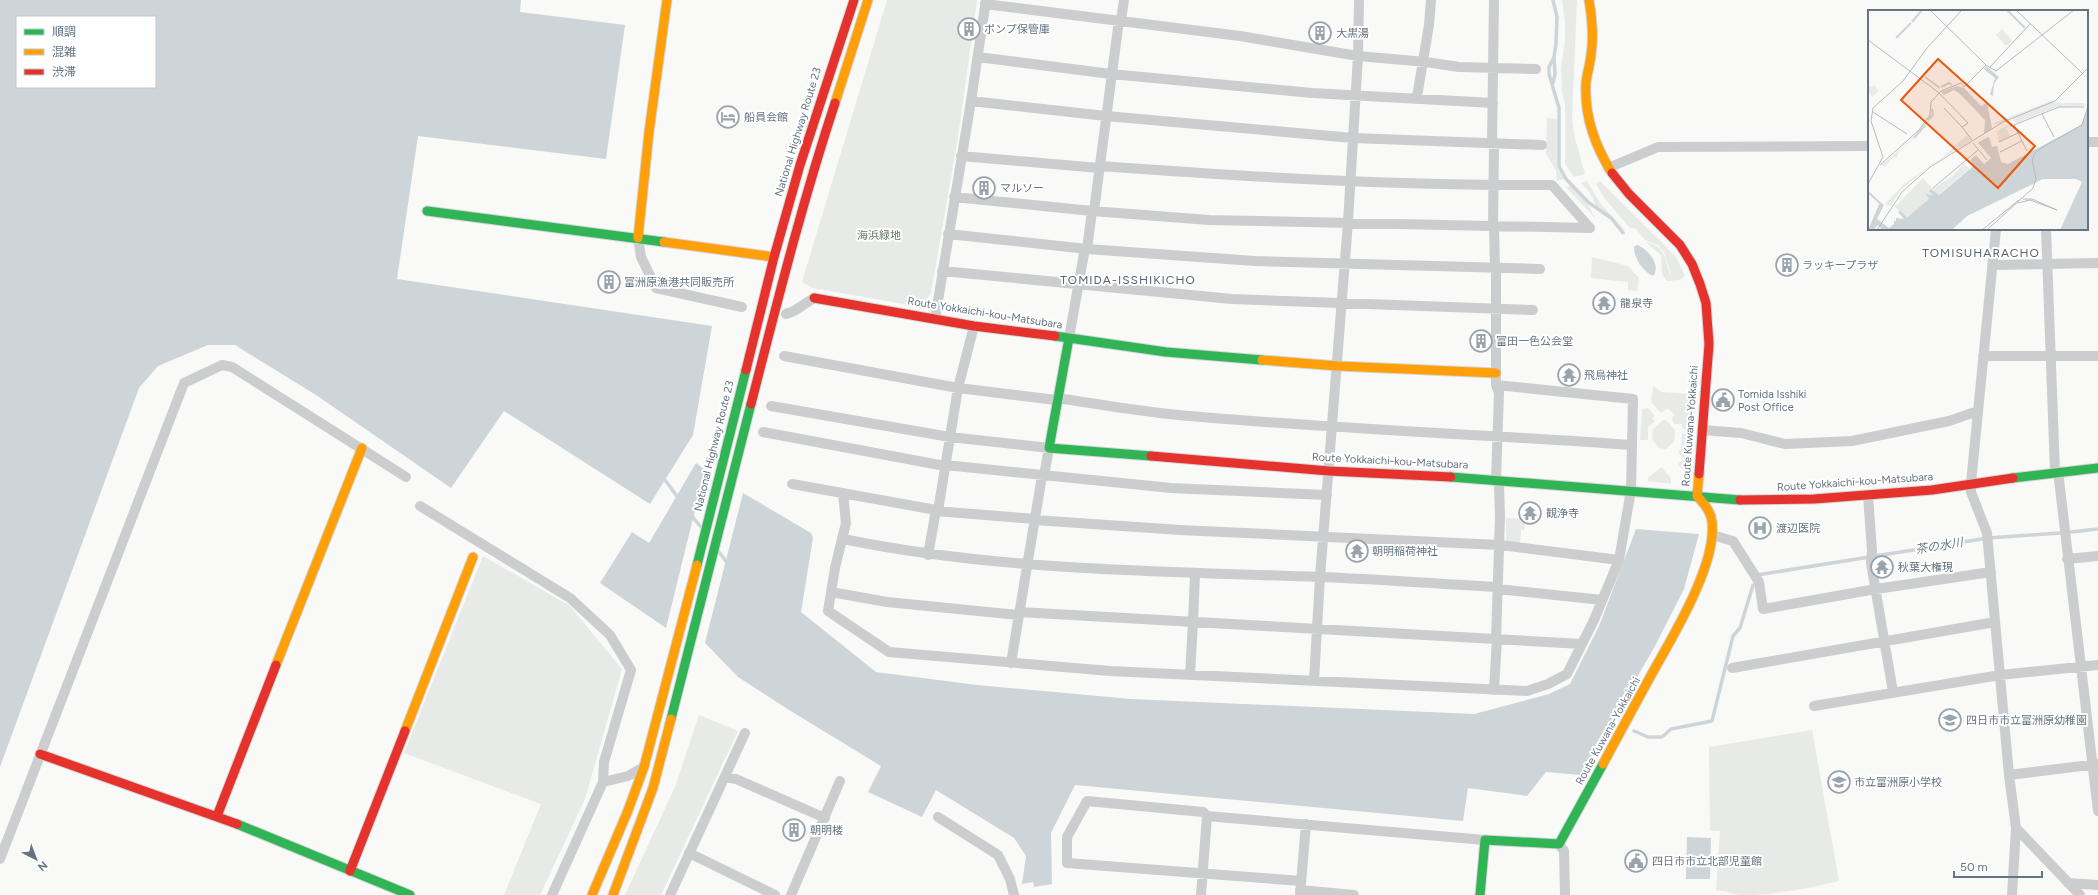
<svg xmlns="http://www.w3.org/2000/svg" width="2098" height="895" font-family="Figtree,'Noto Sans JP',sans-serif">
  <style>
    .green { fill: #e7eae6 }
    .water { fill: #ced5d8; fill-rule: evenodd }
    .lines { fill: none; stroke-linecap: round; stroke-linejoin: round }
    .stream { stroke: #ced5d8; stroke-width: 3.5 }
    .fast-casing { stroke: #d5d6d6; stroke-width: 11 }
    .slow-casing { stroke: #d5d6d6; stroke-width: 11 }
    .jam-casing { stroke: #d5d6d6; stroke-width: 11 }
    .street { stroke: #cccdce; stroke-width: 10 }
    .fast { stroke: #30b455; stroke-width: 9 }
    .slow { stroke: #ff9f0a; stroke-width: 9 }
    .jam { stroke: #e5322d; stroke-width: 9 }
    .labels { text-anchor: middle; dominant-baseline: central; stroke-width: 4; stroke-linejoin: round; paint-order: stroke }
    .poi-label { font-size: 11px; fill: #657482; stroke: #fff; text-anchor: start }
    .street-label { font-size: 11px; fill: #657482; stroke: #fff }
    .park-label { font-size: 11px; fill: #677a64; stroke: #fff }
    .neighbourhood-label { font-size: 12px; letter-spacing: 1px; fill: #57636d; stroke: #fff }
    .water-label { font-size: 12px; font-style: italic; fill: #657a83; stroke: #fff }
    .inset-river { fill: none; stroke: #ced5d8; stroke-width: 2 }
    .inset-road { fill: none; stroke: #b5bcc2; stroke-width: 1 }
    .view { fill: #e8590c; fill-opacity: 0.15; stroke: #e8590c; stroke-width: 2 }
    .inset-edge { fill: none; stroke: #657482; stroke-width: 2 }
  </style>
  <rect width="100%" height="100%" fill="#f9f9f8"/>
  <path class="green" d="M 887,0 L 977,0 L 958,137 L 931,293 L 921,307 L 813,288 L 802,282 Z
    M 1562,0 L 1577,0 L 1572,117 L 1574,135 L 1585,174 L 1574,177 L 1565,164 L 1565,105 L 1562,91 L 1561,69 L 1565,40 L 1565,22 Z
    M 1547,118 L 1557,119 L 1557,166 L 1564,179 L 1557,181 L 1556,170 L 1546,154 Z
    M 1587,181 L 1600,203 L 1625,230 L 1624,231 L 1611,217 L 1597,208 L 1590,193 L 1581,183 Z
    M 1600,181 L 1676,257 L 1685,276 L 1679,280 L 1667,281 L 1662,274 L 1661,255 L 1646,242 C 1670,248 1662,261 1672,277 L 1664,252 L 1658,245 L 1645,240 L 1635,228 L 1630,228 L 1605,199 L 1596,184 Z
    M 1572,185 L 1588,204 L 1595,218 L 1566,187 Z
    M 1592,257 L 1628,266 L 1639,278 L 1637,291 L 1628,290 L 1628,282 L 1591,278 Z
    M 1653,386 L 1662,392 L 1692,394 L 1688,429 L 1682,429 L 1682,424 L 1674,424 L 1672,418 L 1675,415 L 1668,408 L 1661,413 L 1651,402 Z
    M 1648,408 L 1655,416 L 1652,418 L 1655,421 L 1648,427 L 1648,440 L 1640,440 L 1642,409 Z
    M 1663,420 L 1666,420 L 1675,430 L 1674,442 L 1666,449 L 1659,448 L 1652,439 L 1653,429 Z
    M 1682,433 L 1688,434 L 1684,471 L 1678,464 L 1684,459 L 1678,452 L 1681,450 Z
    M 1660,468 L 1662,468 L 1671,478 L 1671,484 L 1648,481 L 1648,478 Z
    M 1506,518 L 1525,519 L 1524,530 L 1521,530 L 1520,543 L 1506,542 Z
    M 483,556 L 570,606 L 622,669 L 585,799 L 540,895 L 504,895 L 541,804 L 404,753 Z
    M 699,715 L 738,731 L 661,895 L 625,895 L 675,787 Z
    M 1812,730 L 1839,881 C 1807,889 1774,895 1741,895 C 1732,894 1725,891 1716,890 L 1720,831 L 1710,831 L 1709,747 Z"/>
  <path class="water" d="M 0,0 L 521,0 L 520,12 L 625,25 L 606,159 L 418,136 L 397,279 L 712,326 L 693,435 L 650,504 L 504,411 L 451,488 L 316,395 L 235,345 L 208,345 L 158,366 L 139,388 L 0,767 ZM 17,17 L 155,17 L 155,87 L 17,87 Z
    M 1637,245 C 1647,248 1662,265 1653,276 C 1643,272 1634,258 1634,247 Z
    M 696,463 L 705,470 L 666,628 L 600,583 L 632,532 L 649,543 Z
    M 743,493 L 811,533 L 813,538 L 801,612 L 876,672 L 977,685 L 1131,699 L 1474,714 L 1549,694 L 1570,684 L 1599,626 L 1636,529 L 1699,534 L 1684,589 L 1654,648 L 1580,775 L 1546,772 L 1527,796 L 1468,788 L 1463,821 L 1075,785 L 1051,833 L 1052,884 L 1034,887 L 1033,882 L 1022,884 L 1026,856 L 1014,838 L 936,790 L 922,817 L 868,792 L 881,766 L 789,710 L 738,677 L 705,643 Z
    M 1687,837 L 1711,838 L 1710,879 L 1686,879 Z"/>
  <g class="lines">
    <path class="stream" d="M 1553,0 L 1557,17 L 1556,43 L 1554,57 L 1549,67 L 1549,74 L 1559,108 L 1559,166 L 1566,179 L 1588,202 L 1611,218 L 1623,233
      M 1553,83 L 1555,74 L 1554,57
      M 665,480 L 679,499
      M 691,515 L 700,526
      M 2071,532 L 2098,529
      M 719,552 L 729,565
      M 1757,575 L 1988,538 L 2060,533
      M 1634,731 L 1648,737 L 1662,737 L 1671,729 L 1712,721 L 1733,636 L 1740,628 L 1753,585"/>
    <g class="fast-casing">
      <path id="fast" d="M 427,211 L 664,242
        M 1055,336 L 1069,338 L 1049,448 L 1151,456
        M 1069,338 L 1166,352 L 1262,360
        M 1451,477 L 1740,500
        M 2013,478 L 2098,468
        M 697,565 L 746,370
        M 671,719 L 751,404
        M 237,824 L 410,895
        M 1480,895 L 1485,840 L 1559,844 L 1603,764"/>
    </g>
    <g class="slow-casing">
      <path id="slow" d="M 1589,0 C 1592,18 1594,37 1591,55 C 1590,65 1587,73 1586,83 C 1584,116 1595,146 1612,173
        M 835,103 L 868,0
        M 638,238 L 649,132 L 667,0
        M 664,242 L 774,257
        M 1262,360 L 1338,366 L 1496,373
        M 276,665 L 362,448
        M 405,731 L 473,557
        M 1603,764 C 1620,732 1637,701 1654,670 C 1674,634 1717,564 1712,522 C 1711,512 1704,503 1697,496 L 1699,474
        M 592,895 L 627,813 L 644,767 L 697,565
        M 613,895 L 653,788 L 671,719"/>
    </g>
    <g class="jam-casing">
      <path id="jam" d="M 1612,173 L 1629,194 L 1680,245 L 1692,264 L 1700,284 L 1706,303 L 1709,344 L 1699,474
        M 814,298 L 974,326 L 1055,336
        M 746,370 L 774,257 L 800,165 L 854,0
        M 751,404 C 777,303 802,203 835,103
        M 1151,456 L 1329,471 L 1451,477
        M 1740,500 L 1814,499 L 1932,490 L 2013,478
        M 40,754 L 237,824
        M 217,816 L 276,665
        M 350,871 L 405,731"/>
    </g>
    <path class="street" d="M 985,4 L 1240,36 L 1358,56 L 1426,62 L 1459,67 L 1536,69
      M 1121,20 L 1124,0
      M 978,57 L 1111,74 L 1312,93 L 1493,103
      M 1417,97 L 1429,25 L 1431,0
      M 971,101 L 1106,116 L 1353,138 L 1542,145
      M 2087,142 L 2098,142
      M 1492,143 L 1494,0
      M 961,156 L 1099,168
      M 1100,166 C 1250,177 1401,186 1552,185 L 1590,228
      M 1608,168 L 1658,147 L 1869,146
      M 954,197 L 1092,211 L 1209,220 L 1590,228
      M 1094,211 L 1119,20
      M 1493,228 L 1494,143
      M 1494,228 L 1495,268
      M 1996,229 L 1971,483 L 1971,492 L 1987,533 L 2009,775 L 2016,828 L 2012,895
      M 2046,229 L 2055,472
      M 948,234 L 1087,249 L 1255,261 L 1540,269
      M 638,238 L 641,257 L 656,288 L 742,307
      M 1087,249 L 1092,211
      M 1993,265 L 2098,263
      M 1496,268 L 1496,385 L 1499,393 L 1496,479 L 1499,484 L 1500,517 L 1496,639
      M 942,271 L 1232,299 L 1533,310
      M 786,314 L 794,311 L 814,298
      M 935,319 L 971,101 L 986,0
      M 1069,338 L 1085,248
      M 784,356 L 958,388 L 1056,400
      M 1983,356 L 2098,356
      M 1057,398 C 1098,404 1138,411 1179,415 C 1330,429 1480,434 1631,445
      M 771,406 L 950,437 L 1049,448 L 1044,476
      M 1702,430 L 1741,433 L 1785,444 L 1852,441 L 1949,421 L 1978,411
      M 763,432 L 945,466
      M 945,465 L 1171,488 L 1327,495
      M 2058,471 L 2098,811
      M 792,484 L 936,510 L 928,555
      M 843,494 L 846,523 L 835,568 L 828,611 L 889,652 L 1110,671 L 1527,691 L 1548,684 L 1567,674 L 1594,620 L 1619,560 L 1631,490 L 1633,399 L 1496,385
      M 1868,495 L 1872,551 L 1871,563 L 1893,692
      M 420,506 L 570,598 L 610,635 L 631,670 L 604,762 L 603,782 L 552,895
      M 936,511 L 1035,519
      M 938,511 L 958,388 L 974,326
      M 1035,520 L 1180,530 L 1500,545 L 1619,560
      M 1712,535 L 1733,541 L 1759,582 L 1763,609 L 1876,589 L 1991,572
      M 843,539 C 999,571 1160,571 1319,577 C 1378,579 1438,584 1497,587
      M 2067,559 L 2098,556
      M 1498,589 L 1602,600
      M 831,592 L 887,602 L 1019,615
      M 1019,612 L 1582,644
      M 1193,622 L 1195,574
      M 1011,663 L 1042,476
      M 1732,668 L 1995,622
      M 1190,675 L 1193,622
      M 1314,681 L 1320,577 L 1348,222 L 1358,56 L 1359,0
      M 1494,690 L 1497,639
      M 1814,706 L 2000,675 L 2098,665
      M 2009,775 L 2098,764
      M 725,777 L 736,779 L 825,818
      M 603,782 L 628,776 L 642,768
      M 938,817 L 998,855 L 1010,879 L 1014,895
      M 2016,828 L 2080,895
      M 1559,844 L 1564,851 L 1565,895
      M 689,853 L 775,895
      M 0,859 L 184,383 L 222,365 L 232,367 L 406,477
      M 1301,881 L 1067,863 L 1067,837 L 1087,801 L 1203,812 L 1207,816 L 1485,840
      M 2068,883 L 2098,885
      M 1300,890 L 1354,895
      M 670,895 L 745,733
      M 791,895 L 840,781
      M 1201,895 L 1207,816
      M 1300,895 L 1306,824"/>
    <use href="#fast" class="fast"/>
    <use href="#slow" class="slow"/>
    <use href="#jam" class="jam"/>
  </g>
  <defs>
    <g id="building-ring" transform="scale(1.15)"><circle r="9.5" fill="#fff" stroke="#99a3ab" stroke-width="1.5"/><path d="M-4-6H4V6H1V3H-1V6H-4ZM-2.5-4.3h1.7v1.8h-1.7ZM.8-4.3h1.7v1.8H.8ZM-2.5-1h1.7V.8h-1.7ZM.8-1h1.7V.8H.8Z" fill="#99a3ab"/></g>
    <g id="hotel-ring" transform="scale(1.15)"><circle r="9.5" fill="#fff" stroke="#99a3ab" stroke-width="1.5"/><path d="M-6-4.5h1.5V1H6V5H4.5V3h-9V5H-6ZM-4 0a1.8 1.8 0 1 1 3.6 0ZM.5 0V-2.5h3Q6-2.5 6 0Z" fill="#99a3ab"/></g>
    <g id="temple-ring" transform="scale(1.15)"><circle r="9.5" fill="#fff" stroke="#99a3ab" stroke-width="1.5"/><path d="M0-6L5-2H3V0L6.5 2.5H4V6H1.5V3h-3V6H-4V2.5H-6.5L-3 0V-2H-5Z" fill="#99a3ab"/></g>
    <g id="civic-ring" transform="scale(1.15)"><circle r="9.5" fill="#fff" stroke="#99a3ab" stroke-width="1.5"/><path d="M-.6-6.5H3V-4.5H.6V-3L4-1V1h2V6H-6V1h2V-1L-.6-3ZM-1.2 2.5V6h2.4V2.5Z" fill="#99a3ab"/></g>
    <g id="hospital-ring" transform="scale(1.15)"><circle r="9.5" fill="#fff" stroke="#99a3ab" stroke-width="1.5"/><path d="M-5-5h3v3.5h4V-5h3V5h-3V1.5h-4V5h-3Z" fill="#99a3ab"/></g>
    <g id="school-ring" transform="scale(1.15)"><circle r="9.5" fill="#fff" stroke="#99a3ab" stroke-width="1.5"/><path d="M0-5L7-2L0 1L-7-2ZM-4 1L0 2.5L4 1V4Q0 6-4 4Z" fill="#99a3ab"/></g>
  </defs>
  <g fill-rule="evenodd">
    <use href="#building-ring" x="969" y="29"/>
    <use href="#building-ring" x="1320" y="33"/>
    <use href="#hotel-ring" x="728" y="117"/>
    <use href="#building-ring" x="984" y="188"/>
    <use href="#building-ring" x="1787" y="265"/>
    <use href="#building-ring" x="609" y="282"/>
    <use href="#temple-ring" x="1604" y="303"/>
    <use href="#building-ring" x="1481" y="341"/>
    <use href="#temple-ring" x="1569" y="375"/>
    <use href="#civic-ring" x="1723" y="400"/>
    <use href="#temple-ring" x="1530" y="513"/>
    <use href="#hospital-ring" x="1760" y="528"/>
    <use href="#temple-ring" x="1357" y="551"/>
    <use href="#temple-ring" x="1882" y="567"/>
    <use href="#school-ring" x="1950" y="720"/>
    <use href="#school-ring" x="1839" y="782"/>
    <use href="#building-ring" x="794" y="830"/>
    <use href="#civic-ring" x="1636" y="861"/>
  </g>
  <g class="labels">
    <g class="poi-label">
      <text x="984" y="29">ポンプ保管庫</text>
      <text x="1336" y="33">大黒湯</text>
      <text x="744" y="117">船員会館</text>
      <text x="1000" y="188">マルソー</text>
      <text x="1802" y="265">ラッキープラザ</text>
      <text x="624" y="282">富洲原漁港共同販売所</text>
      <text x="1620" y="303">龍泉寺</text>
      <text x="1496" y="341">富田一色公会堂</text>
      <text x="1584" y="375">飛鳥神社</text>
      <text x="1738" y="394">Tomida Isshiki<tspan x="1738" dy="13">Post Office</tspan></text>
      <text x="1546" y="513">観浄寺</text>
      <text x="1776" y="528">渡辺医院</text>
      <text x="1372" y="551">朝明稲荷神社</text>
      <text x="1898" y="567">秋葉大権現</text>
      <text x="1966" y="720">四日市市立富洲原幼稚園</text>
      <text x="1854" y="782">市立富洲原小学校</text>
      <text x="810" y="830">朝明楼</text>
      <text x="1652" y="861">四日市市立北部児童館</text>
    </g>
    <g class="street-label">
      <text transform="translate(798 132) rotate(-73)">National Highway Route 23</text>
      <text transform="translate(985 313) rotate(9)">Route Yokkaichi-kou-Matsubara</text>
      <text transform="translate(1690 426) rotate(-86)">Route Kuwana-Yokkaichi</text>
      <text transform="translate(714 446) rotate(-76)">National Highway Route 23</text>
      <text transform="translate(1390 461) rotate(3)">Route Yokkaichi-kou-Matsubara</text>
      <text transform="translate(1855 482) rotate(-4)">Route Yokkaichi-kou-Matsubara</text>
      <text transform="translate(1608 731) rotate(-61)">Route Kuwana-Yokkaichi</text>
    </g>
    <g class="park-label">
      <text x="879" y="235">海浜緑地</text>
    </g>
    <g class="neighbourhood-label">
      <text x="1981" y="253">TOMISUHARACHO</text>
      <text x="1128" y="280">TOMIDA-ISSHIKICHO</text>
    </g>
    <g class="water-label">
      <text transform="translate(1939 546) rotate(-9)">茶の水川</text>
    </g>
  </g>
  <g transform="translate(1868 10)">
    <rect width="220" height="220" fill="#f9f9f8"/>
    <path d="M 134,19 L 144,31 L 138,36 L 128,25 ZM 0,74 L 3,77 L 6,75 L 11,81 L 4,87 L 0,82 ZM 185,90 L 187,93 L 217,93 L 216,96 L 188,97 L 148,113 L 144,108 L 127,115 L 126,113 ZM 64,94 L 65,106 L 53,122 L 32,140 L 28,148 L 26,146 L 17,157 L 14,155 L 52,122 L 64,103 ZM 144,113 L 145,115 L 138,118 L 142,126 L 131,132 L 129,121 ZM 99,125 L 104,130 L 64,154 L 34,179 L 22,196 L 17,194 L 36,174 L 76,146 ZM 96,153 L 101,159 L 70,185 L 63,179 L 61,181 L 65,185 L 63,187 L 58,184 L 61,189 L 38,207 L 27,197 L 55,168 L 65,179 L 86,165 Z" fill="#e7eae6"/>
    <path d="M 118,56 L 131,67 L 126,74 L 125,86 L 122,84 L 127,68 L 116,59 ZM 89,76 L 96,78 L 113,96 L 119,93 L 124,118 L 116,124 L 117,110 L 91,83 L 86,80 L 76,85 L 73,82 ZM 220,99 L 220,220 L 192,220 L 214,172 L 208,169 L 175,169 L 99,206 L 84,220 L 14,220 L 10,215 L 5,220 L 0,220 L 12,192 L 16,195 L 9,209 L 21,218 L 26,214 L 26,210 L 28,212 L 28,208 L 36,209 L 30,202 L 32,201 L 39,207 L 61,189 L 58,184 L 65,185 L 61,181 L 63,179 L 71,185 L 103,158 L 106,155 L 102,150 L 108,145 L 116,154 L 123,148 L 110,133 L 116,129 L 121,127 L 124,137 L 129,136 L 133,152 L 140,154 L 213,115 Z" fill="#ced5d8"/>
    <path class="inset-river" d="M 139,0 L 157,18M 44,12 L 54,0M 28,28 L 43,13M 57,67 L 72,78M 73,77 L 81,73 L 84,75M 60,110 L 65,105 L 64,99M 46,128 L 57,115M 0,182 L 13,194"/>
    <path class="inset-road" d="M 148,0 L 214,63M 63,1 L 118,55M 0,30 L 70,82 L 100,113 L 94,117 L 104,130M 122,57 L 162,14M 76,98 L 94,117M 5,102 L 39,124M 174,104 L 186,127M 131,132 L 150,123M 105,133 L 119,150M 159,141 L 146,115 L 191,97 L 216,97M 132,142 L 154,131M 12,155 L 51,120 L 62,105 L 63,92 L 73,81 L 93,73 L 96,77 L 118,55 L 128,61 L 206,0M 0,174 L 15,147 L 3,111 L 5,98 L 35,71 L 59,38 L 94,0M 65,178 L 110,140M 150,193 L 162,190 L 189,200 L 164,189 L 155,189M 9,220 L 34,182 L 62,157 L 135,112 L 187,91 L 220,58M 114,220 L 151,190M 119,220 L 165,178 L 168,169 L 164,150 L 168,141 L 214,115 L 220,96"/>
    <path class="view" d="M 70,49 L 167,136 L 130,178 L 33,90 Z"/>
    <rect width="220" height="220" class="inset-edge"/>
  </g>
  <rect x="16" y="16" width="140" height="72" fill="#ffffff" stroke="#c1c7cd"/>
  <rect x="24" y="29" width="20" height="6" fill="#30b455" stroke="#c1c7cd"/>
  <text x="52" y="36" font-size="12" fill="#657482">順調</text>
  <rect x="24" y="49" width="20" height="6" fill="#ff9f0a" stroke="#c1c7cd"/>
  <text x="52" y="56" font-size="12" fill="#657482">混雑</text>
  <rect x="24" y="69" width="20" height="6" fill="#e5322d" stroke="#c1c7cd"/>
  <text x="52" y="76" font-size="12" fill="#657482">渋滞</text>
  <g transform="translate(36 859) rotate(138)" stroke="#ffffff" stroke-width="3" paint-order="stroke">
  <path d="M0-3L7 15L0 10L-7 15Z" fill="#657482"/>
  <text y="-6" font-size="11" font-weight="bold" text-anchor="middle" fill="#657482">N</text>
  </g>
  <path d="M1954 871v6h88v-6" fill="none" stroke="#657482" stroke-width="2"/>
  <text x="1960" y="871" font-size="12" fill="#657482" stroke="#ffffff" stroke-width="3" paint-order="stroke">50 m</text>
</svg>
